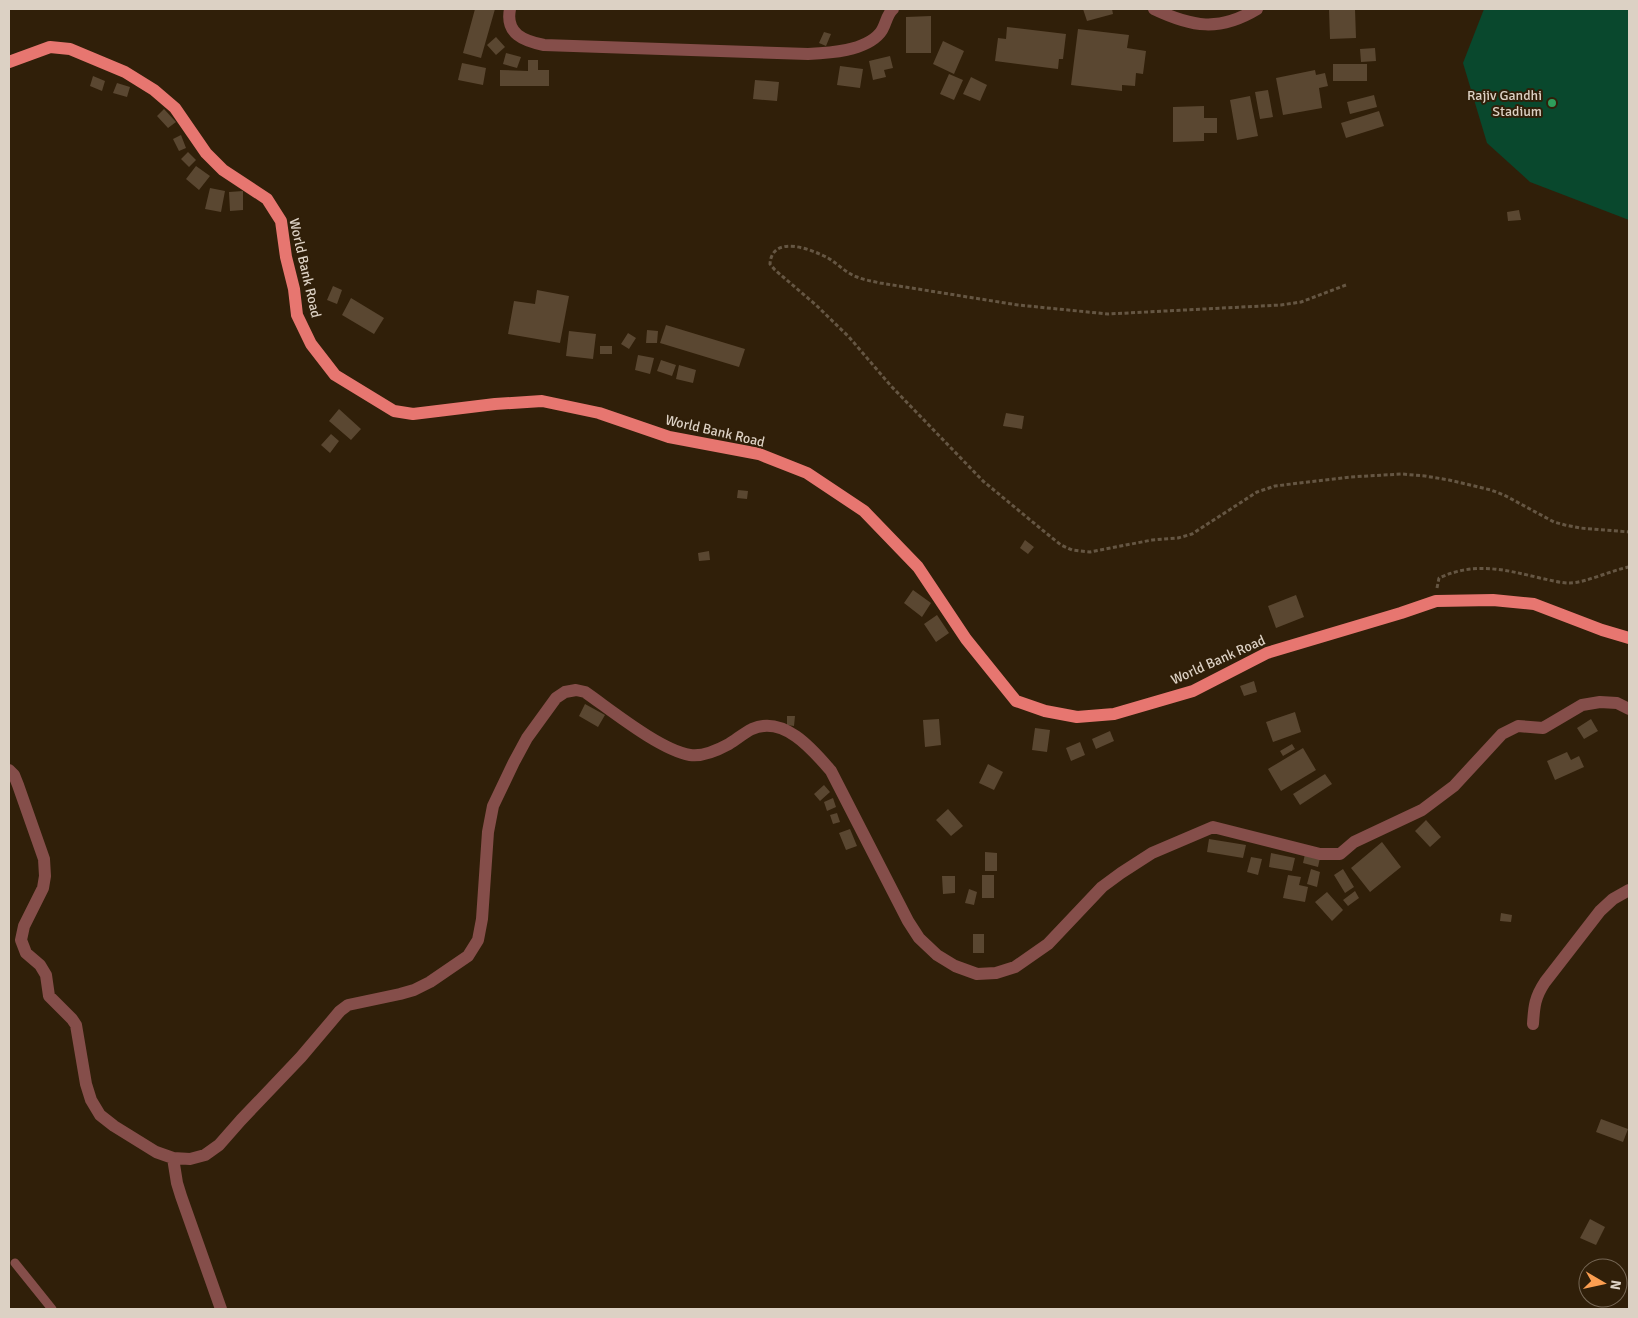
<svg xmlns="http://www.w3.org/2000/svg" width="1638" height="1318" font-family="Signika,sans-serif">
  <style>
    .green { fill: #09482d }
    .building { fill: #5a4731 }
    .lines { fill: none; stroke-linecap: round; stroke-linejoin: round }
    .path { stroke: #655643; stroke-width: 3; stroke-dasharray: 4 2.5; stroke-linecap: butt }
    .lane { stroke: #854e4a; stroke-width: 9 }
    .street { stroke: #854e4a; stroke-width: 12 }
    .primary { stroke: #e77670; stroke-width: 12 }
    .leisure-dot { fill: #2e9e5b; stroke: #301f09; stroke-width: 2 }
    .labels { text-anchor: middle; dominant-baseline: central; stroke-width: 4; stroke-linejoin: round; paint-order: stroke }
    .poi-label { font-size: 14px; fill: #dcd1c4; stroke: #301f09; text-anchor: end }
    .street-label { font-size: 14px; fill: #dcd1c4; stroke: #301f09 }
  </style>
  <rect width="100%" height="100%" fill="#301f09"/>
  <path class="green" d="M 1484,9 L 1629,9 L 1629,220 L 1530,182 L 1487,143 L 1463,63 Z"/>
  <path class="building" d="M 475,9 L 495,9 L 481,58 L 463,53 Z
    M 1083,9 L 1112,9 L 1113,14 L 1087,21 Z
    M 1329,9 L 1355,9 L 1356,38 L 1330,39 Z
    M 931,16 L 931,53 L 906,53 L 906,17 Z
    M 1007,27 L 1066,34 L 1063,59 L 1059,59 L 1058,69 L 995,61 L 998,38 L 1006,39 Z
    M 1078,29 L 1129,35 L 1127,48 L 1146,51 L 1143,74 L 1136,73 L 1135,86 L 1122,85 L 1122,91 L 1071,85 Z
    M 824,32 L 831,34 L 826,46 L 819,43 Z
    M 496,37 L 505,47 L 496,55 L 487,45 Z
    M 943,41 L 964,51 L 954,74 L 933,64 Z
    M 1375,48 L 1376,61 L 1361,62 L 1360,49 Z
    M 506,53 L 521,57 L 517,68 L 503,64 Z
    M 890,56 L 893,68 L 884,70 L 886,77 L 873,80 L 869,61 Z
    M 528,60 L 538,60 L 538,70 L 549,70 L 549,86 L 500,86 L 500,70 L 528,71 Z
    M 462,63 L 486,68 L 483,85 L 458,80 Z
    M 1333,64 L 1367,64 L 1367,81 L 1333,81 Z
    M 840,66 L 863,69 L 860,88 L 837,85 Z
    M 1315,70 L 1316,75 L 1325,73 L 1328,86 L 1319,88 L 1322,108 L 1283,115 L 1276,78 Z
    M 949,74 L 963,80 L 954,100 L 940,94 Z
    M 93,76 L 105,81 L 102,91 L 90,86 Z
    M 971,77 L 987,85 L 980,101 L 963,94 Z
    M 755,80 L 779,82 L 777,101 L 753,99 Z
    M 117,83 L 130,87 L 127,97 L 113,93 Z
    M 1268,90 L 1273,117 L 1260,119 L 1255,92 Z
    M 1374,95 L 1377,107 L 1350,114 L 1347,102 Z
    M 1250,96 L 1258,136 L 1237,140 L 1230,100 Z
    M 1204,106 L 1204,118 L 1217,118 L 1217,133 L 1204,133 L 1204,141 L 1173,142 L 1173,107 Z
    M 164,109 L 176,122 L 168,128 L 157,116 Z
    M 1379,111 L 1384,126 L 1346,138 L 1341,123 Z
    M 181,135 L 186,148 L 179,151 L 173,139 Z
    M 188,152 L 196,160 L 189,167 L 181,159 Z
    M 196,166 L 210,176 L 199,190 L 186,179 Z
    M 210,188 L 225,191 L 221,212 L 205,209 Z
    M 243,191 L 243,210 L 230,211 L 229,192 Z
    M 1519,210 L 1521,220 L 1508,221 L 1507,212 Z
    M 333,286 L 342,290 L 337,304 L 327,300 Z
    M 537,290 L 569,296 L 560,343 L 508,334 L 514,301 L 535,304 Z
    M 351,298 L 384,318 L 374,334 L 342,315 Z
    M 666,325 L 745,349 L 739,367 L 660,343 Z
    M 647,330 L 658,331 L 657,343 L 646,343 Z
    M 569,331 L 596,334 L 593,359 L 566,356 Z
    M 628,333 L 636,338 L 629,349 L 621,344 Z
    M 600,346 L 612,346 L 612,354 L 600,354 Z
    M 638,355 L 654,358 L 650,374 L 635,370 Z
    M 661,360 L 676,365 L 672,376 L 657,371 Z
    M 679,365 L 696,370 L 693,383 L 676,379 Z
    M 339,409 L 361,429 L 351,440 L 329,421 Z
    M 1006,413 L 1024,416 L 1022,429 L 1003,426 Z
    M 331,434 L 339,441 L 330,453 L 321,445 Z
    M 738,490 L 748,491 L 747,499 L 737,498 Z
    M 1025,540 L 1034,547 L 1028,554 L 1020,548 Z
    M 709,551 L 710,560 L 699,561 L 698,553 Z
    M 913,590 L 931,603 L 922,617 L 904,603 Z
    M 1296,595 L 1304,617 L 1276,628 L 1268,606 Z
    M 937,615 L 949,633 L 936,642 L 924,624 Z
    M 1254,681 L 1257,692 L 1244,696 L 1240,686 Z
    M 585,704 L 605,715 L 598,727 L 579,716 Z
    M 1295,712 L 1301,732 L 1273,742 L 1266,722 Z
    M 787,716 L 795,716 L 794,726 L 787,725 Z
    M 939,719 L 941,745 L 925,747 L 923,720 Z
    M 1591,719 L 1598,731 L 1584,739 L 1577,728 Z
    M 1035,728 L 1050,730 L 1047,752 L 1032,750 Z
    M 1110,731 L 1114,741 L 1096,749 L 1092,739 Z
    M 1080,742 L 1085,755 L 1071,761 L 1066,748 Z
    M 1292,744 L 1295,749 L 1283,756 L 1280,751 Z
    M 1303,748 L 1316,770 L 1281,791 L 1268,769 Z
    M 1567,752 L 1571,760 L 1579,756 L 1584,767 L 1555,780 L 1547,761 Z
    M 988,764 L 1003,772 L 994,790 L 979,783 Z
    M 1325,774 L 1332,784 L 1300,805 L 1293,794 Z
    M 824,785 L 830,792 L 820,801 L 814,794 Z
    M 833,798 L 836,807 L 827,811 L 824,802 Z
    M 948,809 L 963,826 L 951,836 L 936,820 Z
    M 837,813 L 840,822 L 833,824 L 830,815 Z
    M 1426,820 L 1441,837 L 1430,847 L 1415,831 Z
    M 850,829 L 857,846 L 846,850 L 839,833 Z
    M 1209,839 L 1246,845 L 1243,858 L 1207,852 Z
    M 1382,842 L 1401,867 L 1370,892 L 1351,868 Z
    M 985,852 L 997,853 L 997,871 L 985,871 Z
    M 1271,853 L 1295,858 L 1292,871 L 1269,867 Z
    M 1305,854 L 1320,858 L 1318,867 L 1303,863 Z
    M 1251,857 L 1262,859 L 1258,875 L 1247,872 Z
    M 1311,869 L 1320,872 L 1317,887 L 1307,884 Z
    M 1343,869 L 1354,887 L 1345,893 L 1334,875 Z
    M 982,875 L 994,875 L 994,898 L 982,898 Z
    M 1288,875 L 1301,877 L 1299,885 L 1308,887 L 1305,902 L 1283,898 Z
    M 942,876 L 955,876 L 955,893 L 943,894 Z
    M 969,889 L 977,892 L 974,905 L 965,903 Z
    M 1355,891 L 1359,898 L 1348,906 L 1343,900 Z
    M 1327,892 L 1343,910 L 1332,921 L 1315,902 Z
    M 1501,913 L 1512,915 L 1511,922 L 1500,921 Z
    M 973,934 L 984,934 L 984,953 L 973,953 Z
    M 1601,1119 L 1628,1129 L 1623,1142 L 1596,1132 Z
    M 1590,1219 L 1605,1227 L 1596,1245 L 1580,1238 Z"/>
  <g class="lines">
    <path class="path" d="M 1346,285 L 1301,302 L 1281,305 L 1108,314 L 1018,305 L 880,283 C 872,281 864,280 857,277 C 846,273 838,264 828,258 C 811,249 772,234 770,264 L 775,270 L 816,305 L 849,337 L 891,386 L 983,481 L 1046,533 L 1061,545 L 1072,550 L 1090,552 L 1152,540 L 1178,538 L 1192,534 L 1257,492 L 1275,486 L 1350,477 L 1402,474 L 1425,476 L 1449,480 L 1491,490 L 1504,495 L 1554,522 L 1565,525 L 1580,528 L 1629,532
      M 1437,588 L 1439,578 C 1474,562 1503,569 1540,578 C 1550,580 1560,583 1570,583 C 1585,583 1612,570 1629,567"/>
    <path class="lane" d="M 15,1263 L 52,1309"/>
    <path class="street" d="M 510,9 C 505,34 524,41 544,45 L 808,54 C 830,53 865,51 880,33 C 886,26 886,15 893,9
      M 1154,9 C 1192,27 1219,32 1257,9
      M 9,770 L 14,775 L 18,785 L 44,859 L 45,876 L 43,888 L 24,926 L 21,940 L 26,953 L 40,965 L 46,975 L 49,996 L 72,1019 L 76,1025 L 86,1084 L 91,1100 L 100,1115 L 114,1126 L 156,1152 L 173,1158 L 190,1159 L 205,1155 L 219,1145 L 241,1120 L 301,1057 L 340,1011 L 348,1005 L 400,994 L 414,990 L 430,982 L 468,956 L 478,940 L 482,919 L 488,832 L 493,806 L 514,762 L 527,738 L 556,698 L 565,692 L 576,690 L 585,692 C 611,710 660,750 690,755 C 703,757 718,750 729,744 C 737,739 744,733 752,729 C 784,715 813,750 831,771 L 908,921 L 919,938 L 937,955 L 955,966 L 977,974 L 996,973 L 1015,967 L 1048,944 L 1102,887 L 1121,873 L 1152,853 L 1213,827 L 1320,854 L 1340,854 L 1354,842 L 1422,810 L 1454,786 L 1502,734 L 1518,726 L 1543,728 L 1582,705 L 1600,702 L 1617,703 L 1629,709
      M 1533,1024 C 1534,1006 1535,997 1545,982 L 1600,911 L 1613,899 L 1629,890
      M 173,1158 L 177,1183 L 181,1196 L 221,1309"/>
    <path class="primary" d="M 9,62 L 50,47 L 70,49 L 125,72 L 154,90 L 175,108 L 206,153 L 223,170 L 267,199 L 281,221 L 286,257 L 294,289 L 297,315 L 311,344 L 335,375 L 394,411 L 413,414 L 495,404 L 542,401 L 599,413 L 669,437 L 759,454 L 807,473 L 864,511 L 918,567 L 966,639 L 1016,701 L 1045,711 L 1077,717 L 1114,714 L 1193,691 L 1267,653 L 1401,613 L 1436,601 L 1493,600 L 1534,604 L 1602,630 L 1629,638"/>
  </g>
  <circle class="leisure-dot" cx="1552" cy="103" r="5"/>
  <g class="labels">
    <g class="poi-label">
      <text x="1542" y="95">Rajiv Gandhi<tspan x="1542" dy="16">Stadium</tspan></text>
    </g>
    <g class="street-label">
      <text transform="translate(305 268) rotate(77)">World Bank Road</text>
      <text transform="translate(715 431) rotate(13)">World Bank Road</text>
      <text transform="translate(1218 660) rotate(-24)">World Bank Road</text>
    </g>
  </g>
  <rect width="1638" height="1318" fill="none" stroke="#dcd1c4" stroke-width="20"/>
  <g transform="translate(1603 1283) rotate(99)"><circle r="24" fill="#301f09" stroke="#756654"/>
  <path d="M0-4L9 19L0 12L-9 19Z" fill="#fb9e51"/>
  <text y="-8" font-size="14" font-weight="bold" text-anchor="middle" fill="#dcd1c4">N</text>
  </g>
</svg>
